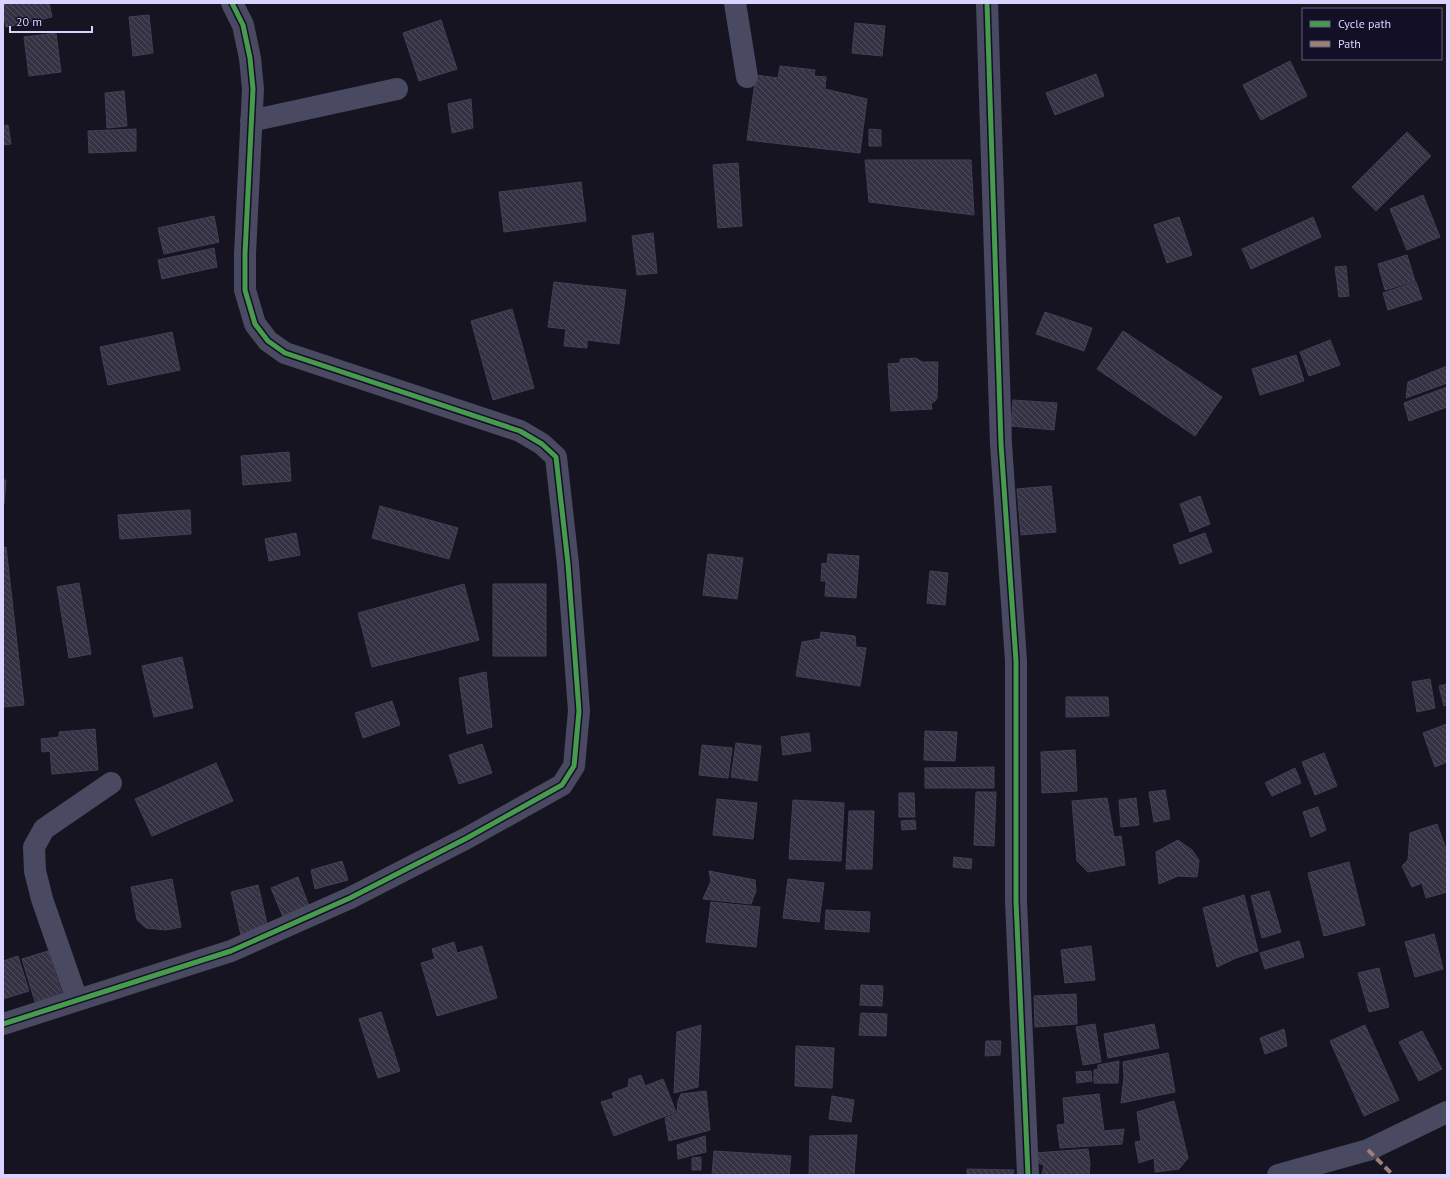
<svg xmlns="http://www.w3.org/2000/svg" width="1450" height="1178" font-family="'PT Sans',sans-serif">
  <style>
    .building { fill: url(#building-back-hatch); stroke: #433f54 }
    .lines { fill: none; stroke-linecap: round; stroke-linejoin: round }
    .street { stroke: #4a4962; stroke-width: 22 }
    .quiet { stroke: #9e8076; stroke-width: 4; stroke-dasharray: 8 4; stroke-linecap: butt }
    .cycleway-casing { stroke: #130f26; stroke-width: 8 }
    .cycleway { stroke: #469c4c; stroke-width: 5 }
  </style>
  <defs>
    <pattern id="building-back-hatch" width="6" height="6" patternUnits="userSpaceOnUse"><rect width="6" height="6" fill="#343243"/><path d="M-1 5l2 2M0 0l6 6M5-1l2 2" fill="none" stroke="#514f5f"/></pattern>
  </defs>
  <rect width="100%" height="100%" fill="#161421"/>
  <path class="building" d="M 3,3 L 49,3 L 52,17 L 6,27 L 3,11 Z
    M 149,15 L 153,53 L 133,56 L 129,17 Z
    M 441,20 L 457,69 L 419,81 L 403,33 Z
    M 855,23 L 885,26 L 882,56 L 852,53 Z
    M 56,33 L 61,72 L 29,76 L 24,37 Z
    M 1290,61 L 1307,96 L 1261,120 L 1243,85 Z
    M 780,66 L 815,70 L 814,76 L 826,77 L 825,89 L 867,99 L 860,153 L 747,140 L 756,75 L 778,78 Z
    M 1096,74 L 1104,96 L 1055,115 L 1046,93 Z
    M 124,91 L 127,126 L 107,128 L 105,93 Z
    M 471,99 L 473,128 L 452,133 L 448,104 Z
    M 8,125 L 11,144 L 3,145 L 3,126 Z
    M 136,129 L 136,151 L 89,153 L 88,131 Z
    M 869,129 L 881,130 L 881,146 L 869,146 Z
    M 1407,132 L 1431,156 L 1376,211 L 1352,187 Z
    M 865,160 L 971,160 L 974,215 L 869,202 Z
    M 738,163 L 742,226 L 718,228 L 713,165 Z
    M 581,182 L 586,221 L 504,232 L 499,192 Z
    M 1423,195 L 1440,237 L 1407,250 L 1390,209 Z
    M 214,216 L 219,242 L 164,254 L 158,228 Z
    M 1179,217 L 1192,255 L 1167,263 L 1154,225 Z
    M 1313,217 L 1321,237 L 1251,269 L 1242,249 Z
    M 653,233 L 657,273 L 637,275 L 632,236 Z
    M 214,248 L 217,267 L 162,279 L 158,260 Z
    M 1407,255 L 1415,281 L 1385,290 L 1378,264 Z
    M 1346,266 L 1349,296 L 1339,297 L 1335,267 Z
    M 554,282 L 626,290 L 619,344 L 587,340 L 587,348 L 564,346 L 566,329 L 548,327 Z
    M 1416,282 L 1422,299 L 1388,310 L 1383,293 Z
    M 512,309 L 534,388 L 493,400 L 471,321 Z
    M 1045,312 L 1092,328 L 1084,351 L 1036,334 Z
    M 1123,331 L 1222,397 L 1195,436 L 1097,369 Z
    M 172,332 L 180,370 L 108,385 L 100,347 Z
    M 1330,340 L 1340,365 L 1309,376 L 1300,352 Z
    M 1296,355 L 1304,381 L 1260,395 L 1252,369 Z
    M 916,358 L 922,362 L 938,362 L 937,398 L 935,401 L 931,404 L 932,409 L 891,411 L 888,364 L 900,363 L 900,359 Z
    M 1447,366 L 1447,383 L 1406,398 L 1408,382 Z
    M 1447,387 L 1447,407 L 1409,421 L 1404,403 Z
    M 1013,400 L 1057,403 L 1054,430 L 1011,426 Z
    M 289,452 L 291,481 L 243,485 L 241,456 Z
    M 3,480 L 6,480 L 4,504 L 3,504 Z
    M 1051,486 L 1056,532 L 1021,535 L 1017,489 Z
    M 1200,496 L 1210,524 L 1190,532 L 1180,504 Z
    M 380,506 L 458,528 L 449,559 L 372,538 Z
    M 190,510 L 191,534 L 120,539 L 118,515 Z
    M 296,533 L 300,555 L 269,561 L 265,539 Z
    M 1205,533 L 1212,552 L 1180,564 L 1173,545 Z
    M 6,547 L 24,705 L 3,707 L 3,548 Z
    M 708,554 L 743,558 L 737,599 L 703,595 Z
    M 828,554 L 859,556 L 856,598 L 825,596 L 826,581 L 821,581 L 822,563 L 827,564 Z
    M 930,571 L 948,573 L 945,605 L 927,603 Z
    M 79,583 L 91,654 L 69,658 L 57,587 Z
    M 464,584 L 479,640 L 372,667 L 358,613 Z
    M 493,584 L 546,584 L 546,656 L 493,656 Z
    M 821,632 L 855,636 L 856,647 L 866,648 L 860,686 L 796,676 L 802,642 L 820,639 Z
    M 182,657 L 193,708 L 154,717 L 142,666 Z
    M 486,672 L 492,727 L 467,734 L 459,678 Z
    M 1430,679 L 1435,708 L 1417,712 L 1412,682 Z
    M 1447,684 L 1447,705 L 1444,706 L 1439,686 Z
    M 1066,697 L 1108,697 L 1109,716 L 1066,717 Z
    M 392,701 L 400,725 L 363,738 L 355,713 Z
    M 1447,724 L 1447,762 L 1435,767 L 1423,733 Z
    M 95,729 L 98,770 L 52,774 L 50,751 L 42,752 L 41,739 L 59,737 L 59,732 Z
    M 925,731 L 957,732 L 955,761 L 924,760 Z
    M 809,733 L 811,751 L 783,755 L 781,737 Z
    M 736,743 L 761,746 L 757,781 L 731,777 Z
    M 482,744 L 492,773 L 459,784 L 449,755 Z
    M 702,745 L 732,748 L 728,778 L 699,775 Z
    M 1075,750 L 1077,791 L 1042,793 L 1041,752 Z
    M 1324,753 L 1337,786 L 1315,795 L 1302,762 Z
    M 216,763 L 233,801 L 152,836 L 135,799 Z
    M 994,767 L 994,788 L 925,788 L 925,768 Z
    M 1295,768 L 1301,783 L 1272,796 L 1265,783 Z
    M 1165,790 L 1170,819 L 1154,822 L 1149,792 Z
    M 976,792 L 996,792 L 994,846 L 974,845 Z
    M 899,793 L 914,793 L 915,817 L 899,817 Z
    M 1107,798 L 1114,837 L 1121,836 L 1125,865 L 1088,872 L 1077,861 L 1072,801 Z
    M 1136,798 L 1139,825 L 1121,827 L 1119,800 Z
    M 717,799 L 757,803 L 753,839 L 713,835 Z
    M 793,800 L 844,803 L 841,861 L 789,859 Z
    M 1318,807 L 1326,830 L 1311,837 L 1303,812 Z
    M 849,811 L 874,811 L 872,869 L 846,869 Z
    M 915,820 L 916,829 L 902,830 L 901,821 Z
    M 1437,824 L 1447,852 L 1447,892 L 1426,898 L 1422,883 L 1412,887 L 1402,866 L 1408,860 L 1410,833 Z
    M 1178,840 L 1192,850 L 1199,860 L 1197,877 L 1178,876 L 1159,884 L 1156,852 Z
    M 954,857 L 972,859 L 971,869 L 953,867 Z
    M 342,861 L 348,880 L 315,889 L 311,870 Z
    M 1349,862 L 1365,925 L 1324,936 L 1308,873 Z
    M 709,871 L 755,880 L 756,891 L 751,904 L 703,899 L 711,881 Z
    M 298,877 L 309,906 L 283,917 L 271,888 Z
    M 172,879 L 181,927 L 166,930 L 146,928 L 137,920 L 131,887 Z
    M 788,879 L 824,883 L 819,922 L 783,918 Z
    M 258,885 L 269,932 L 242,939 L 231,892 Z
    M 1269,891 L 1281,932 L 1262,938 L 1251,896 Z
    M 1244,895 L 1258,951 L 1236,958 L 1217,967 L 1203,908 Z
    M 711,902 L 760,907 L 756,947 L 706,942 Z
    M 826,910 L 870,912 L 869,932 L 825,929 Z
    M 1434,934 L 1443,969 L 1415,977 L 1405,942 Z
    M 1299,941 L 1304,957 L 1265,969 L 1260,953 Z
    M 454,942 L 457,953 L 482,946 L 497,998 L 437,1016 L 421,963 L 435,959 L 432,949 Z
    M 1091,946 L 1095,980 L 1065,983 L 1061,950 Z
    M 48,951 L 62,994 L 35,1002 L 22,959 Z
    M 18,956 L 29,991 L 3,999 L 3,961 Z
    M 1379,968 L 1389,1007 L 1369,1012 L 1358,973 Z
    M 861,985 L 883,986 L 882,1006 L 860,1005 Z
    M 1076,994 L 1077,1024 L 1035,1027 L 1034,996 Z
    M 381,1012 L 400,1071 L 378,1078 L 359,1019 Z
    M 861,1013 L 887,1014 L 886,1036 L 859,1035 Z
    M 1095,1024 L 1101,1062 L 1083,1065 L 1076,1027 Z
    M 1154,1024 L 1159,1048 L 1108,1058 L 1104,1034 Z
    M 701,1025 L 698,1087 L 674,1093 L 677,1032 Z
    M 1365,1025 L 1399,1100 L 1364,1116 L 1330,1041 Z
    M 1284,1029 L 1287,1046 L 1265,1054 L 1260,1038 Z
    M 1422,1031 L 1442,1069 L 1419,1081 L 1399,1042 Z
    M 986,1041 L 1001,1041 L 1000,1055 L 985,1056 Z
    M 796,1046 L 834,1048 L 832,1088 L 795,1086 Z
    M 1168,1053 L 1175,1092 L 1121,1103 L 1124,1077 L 1123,1062 Z
    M 1119,1061 L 1118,1083 L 1094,1083 L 1094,1070 L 1098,1069 L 1098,1065 Z
    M 1091,1071 L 1092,1081 L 1077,1083 L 1076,1072 Z
    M 641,1075 L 645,1086 L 663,1079 L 676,1112 L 614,1136 L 601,1102 L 614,1098 L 612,1093 L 628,1087 L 629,1079 Z
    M 706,1091 L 710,1130 L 669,1141 L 665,1118 L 677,1113 L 678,1101 L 681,1094 Z
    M 1099,1094 L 1104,1131 L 1124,1129 L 1122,1144 L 1060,1148 L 1057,1125 L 1065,1124 L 1063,1098 Z
    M 832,1096 L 854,1100 L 851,1122 L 829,1119 Z
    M 1174,1101 L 1188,1158 L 1179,1169 L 1155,1172 L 1154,1158 L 1139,1163 L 1135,1142 L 1141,1141 L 1137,1112 Z
    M 857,1135 L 854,1175 L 809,1175 L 810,1136 Z
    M 705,1136 L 706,1152 L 678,1159 L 677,1145 Z
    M 1088,1149 L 1090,1164 L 1089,1175 L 1042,1175 L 1044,1165 L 1038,1163 L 1036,1153 Z
    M 714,1151 L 791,1156 L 789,1175 L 712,1175 Z
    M 701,1157 L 701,1170 L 692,1170 L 692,1158 Z
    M 967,1169 L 1014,1170 L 1013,1175 L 967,1175 Z"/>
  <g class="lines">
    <path class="street" d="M 735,3 L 747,77
      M 987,3 L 1001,444 L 1016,661 L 1016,901 L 1028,1175
      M 251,121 L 397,89
      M 77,1000 L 42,899 L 35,871 L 34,847 L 44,829 L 111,783
      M 3,1024 L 231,951 L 350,898 L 467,838 L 562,785 L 574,766 L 579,711 L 568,564 L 556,457 L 542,444 L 520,431 L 285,353 L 268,341 L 255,324 L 245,290 L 245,254 L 253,89 L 250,58 L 243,25 L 232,3
      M 1278,1175 L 1368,1150 L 1447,1112"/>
    <path class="quiet" d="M 1368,1150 L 1393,1175"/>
    <g class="cycleway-casing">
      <path id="cycleway" d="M 987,3 L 1001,444 L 1016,661 L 1016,901 L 1028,1175
        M 3,1024 L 231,951 L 350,898 L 467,838 L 562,785 L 574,766 L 579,711 L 568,564 L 556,457 L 542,444 L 520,431 L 285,353 L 268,341 L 255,324 L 245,290 L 245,254 L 253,89 L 250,58 L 243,25 L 232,3"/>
    </g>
    <use href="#cycleway" class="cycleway"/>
  </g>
  <rect width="1450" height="1178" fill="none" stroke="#d9d4ff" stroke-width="8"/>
  <rect x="1302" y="8" width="140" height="52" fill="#130f26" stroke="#625e7d"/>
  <rect x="1310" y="21" width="20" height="6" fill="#469c4c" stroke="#625e7d"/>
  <text x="1338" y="28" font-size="12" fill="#d9d4ff">Cycle path</text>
  <rect x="1310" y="41" width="20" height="6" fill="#9e8076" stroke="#625e7d"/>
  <text x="1338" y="48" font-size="12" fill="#d9d4ff">Path</text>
  <path d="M10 26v6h82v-6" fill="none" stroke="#d9d4ff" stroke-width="2"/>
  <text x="16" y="26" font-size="12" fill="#d9d4ff" stroke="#130f26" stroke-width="3" paint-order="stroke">20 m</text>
</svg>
